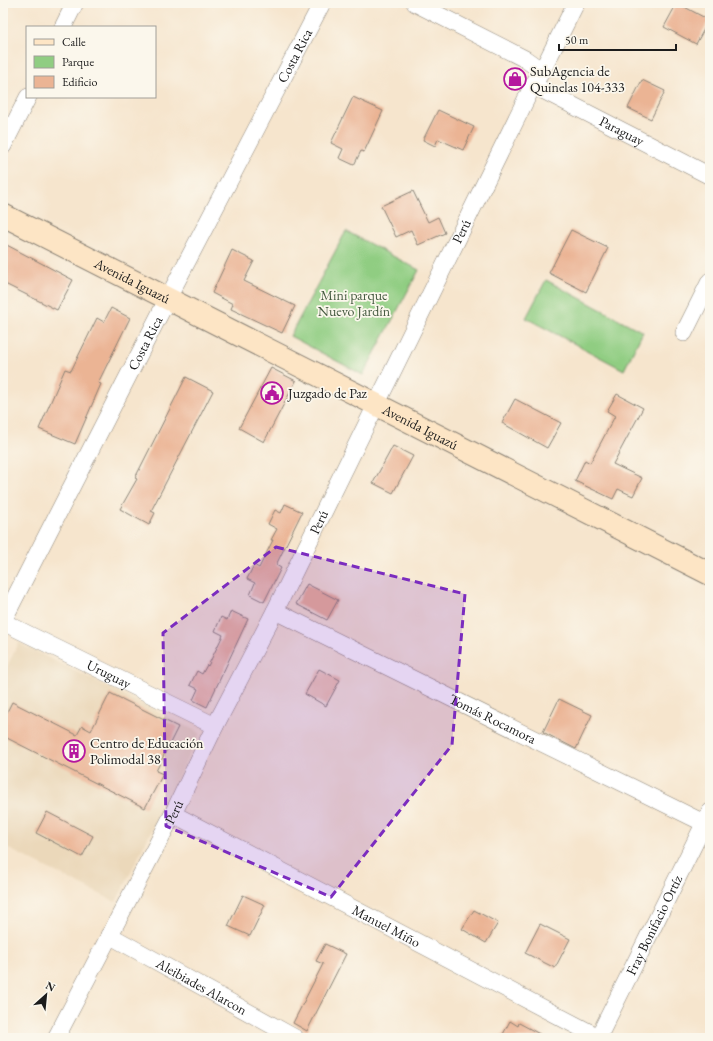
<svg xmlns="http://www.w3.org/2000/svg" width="713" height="1041" font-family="'EB Garamond',serif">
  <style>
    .built { fill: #ebd8ba }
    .green { fill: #90cd82; stroke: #56744f }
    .building { fill: #ebb494 }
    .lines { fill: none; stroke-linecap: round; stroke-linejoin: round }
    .minor-casing { stroke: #898074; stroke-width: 18 }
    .secondary-casing { stroke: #898074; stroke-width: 24 }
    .minor { stroke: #fff; stroke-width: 17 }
    .secondary { stroke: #fde5c5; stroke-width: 22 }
    .marked { fill: #7b2cbf; fill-opacity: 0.2; stroke: #7b2cbf; stroke-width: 3; stroke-dasharray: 8 5; stroke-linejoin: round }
    .labels { text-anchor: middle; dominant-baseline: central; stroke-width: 3.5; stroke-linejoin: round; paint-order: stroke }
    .street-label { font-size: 14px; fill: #1c1c1c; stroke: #fbf7ec }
    .poi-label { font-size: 14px; fill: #1c1c1c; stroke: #fbf7ec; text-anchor: start }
    .park-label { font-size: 14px; fill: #455a40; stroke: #fbf7ec }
  </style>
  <rect width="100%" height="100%" fill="#fbf7ec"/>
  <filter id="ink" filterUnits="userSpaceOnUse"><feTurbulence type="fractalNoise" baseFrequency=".025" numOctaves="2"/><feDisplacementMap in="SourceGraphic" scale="8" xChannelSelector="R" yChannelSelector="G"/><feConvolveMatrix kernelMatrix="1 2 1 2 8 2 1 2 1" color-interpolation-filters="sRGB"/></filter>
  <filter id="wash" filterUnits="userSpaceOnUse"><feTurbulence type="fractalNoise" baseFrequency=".012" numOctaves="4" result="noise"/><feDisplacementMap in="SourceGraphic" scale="16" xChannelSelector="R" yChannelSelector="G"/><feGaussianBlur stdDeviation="0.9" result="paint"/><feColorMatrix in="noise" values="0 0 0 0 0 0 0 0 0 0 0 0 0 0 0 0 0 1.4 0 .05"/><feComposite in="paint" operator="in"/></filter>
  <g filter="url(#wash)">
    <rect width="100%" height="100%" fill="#f6e5cd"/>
    <path class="built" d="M 19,643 L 200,733 L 116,902 L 3,846 L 3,674 Z"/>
    <path class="green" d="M 346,231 L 419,270 L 363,375 L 290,336 Z
      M 546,280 L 643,332 L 624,370 L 526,318 Z"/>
    <g id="blocks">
      <path class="building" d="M 677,3 L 709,20 L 696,44 L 664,27 Z
        M 642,80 L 665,91 L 651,119 L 628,108 Z
        M 353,97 L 383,111 L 364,152 L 361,151 L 354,165 L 339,158 L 343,149 L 331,143 Z
        M 438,110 L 474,127 L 463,150 L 438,139 L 435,146 L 423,140 Z
        M 413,191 L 428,222 L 438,217 L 445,233 L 418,245 L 411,230 L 396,237 L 381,206 Z
        M 571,230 L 608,248 L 586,292 L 549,273 Z
        M 3,243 L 73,280 L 57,310 L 3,283 Z
        M 232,250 L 254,261 L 244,281 L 295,306 L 282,333 L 231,309 L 233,304 L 212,293 Z
        M 111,308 L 130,318 L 98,383 L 101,384 L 75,444 L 39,429 L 65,369 L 71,371 L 97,318 L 104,322 Z
        M 271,368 L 296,381 L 264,442 L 239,428 Z
        M 186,377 L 213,391 L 151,511 L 155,513 L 149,525 L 120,509 L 137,479 L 135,478 Z
        M 617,394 L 643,408 L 613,464 L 642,478 L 633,496 L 618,489 L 613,499 L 575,481 L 585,460 L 590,463 L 615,416 L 607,411 Z
        M 515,399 L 561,423 L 547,448 L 502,423 Z
        M 393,446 L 413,456 L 393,493 L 373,483 Z
        M 285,504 L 302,512 L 276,565 L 281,568 L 264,602 L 250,595 L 255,583 L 247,579 L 254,565 L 259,568 L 273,540 L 271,540 L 277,529 L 268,524 L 275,510 L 281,513 Z
        M 307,584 L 338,600 L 327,620 L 296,604 Z
        M 231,611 L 248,619 L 207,707 L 193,700 L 198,689 L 190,685 L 197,671 L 202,674 L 207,665 L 208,666 L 223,635 L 215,631 L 221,617 L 227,620 Z
        M 319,669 L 340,680 L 326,706 L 305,694 Z
        M 110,693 L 178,727 L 156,771 L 163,774 L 145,808 L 3,736 L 3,720 L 12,702 L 77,735 L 82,726 L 91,731 Z
        M 559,699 L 592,715 L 576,749 L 543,732 Z
        M 47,812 L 93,836 L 82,857 L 36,833 Z
        M 243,895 L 265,905 L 250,936 L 228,926 Z
        M 474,910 L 498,923 L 486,943 L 462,929 Z
        M 540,924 L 570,939 L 555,968 L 525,953 Z
        M 325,944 L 346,954 L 307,1031 L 293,1023 L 323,964 L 316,961 Z
        M 510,1021 L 518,1026 L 519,1023 L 547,1038 L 501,1038 Z"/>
    </g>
  </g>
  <g filter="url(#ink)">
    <use href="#blocks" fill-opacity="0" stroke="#898074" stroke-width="1"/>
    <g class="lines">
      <g class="minor-casing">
        <g id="minor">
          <path d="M 415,3 L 525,59 L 542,71"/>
          <path d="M 63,27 L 75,3"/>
          <path id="s1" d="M 533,85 L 710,176"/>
          <path d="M 3,146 L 28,97"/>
          <path d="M 684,333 L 710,281"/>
          <path id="s2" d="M 275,611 L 710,826"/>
          <path id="s3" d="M 3,621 L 168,298 L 322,3"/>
          <path id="s4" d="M 3,622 L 215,726"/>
          <path id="s5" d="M 173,814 L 600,1038"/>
          <path id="s6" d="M 109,935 L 295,1038"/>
          <path id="s7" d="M 56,1038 L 173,814 L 215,726 L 275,611 L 533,85 L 542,71 L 576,3"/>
          <path id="s8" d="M 598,1038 L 710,812"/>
        </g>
      </g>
      <g class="secondary-casing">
        <g id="secondary">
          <path id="s9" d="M 3,215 L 710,574"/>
        </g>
      </g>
      <use href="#minor" class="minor"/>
      <use href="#secondary" class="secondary"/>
    </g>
  </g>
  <path class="marked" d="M 276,547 L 465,594 L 452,745 L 331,897 L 166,826 L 163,633 Z"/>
  <defs>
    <g id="shop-ring" transform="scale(1.15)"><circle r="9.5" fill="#fbf7ec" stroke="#b5179e" stroke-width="1.5"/><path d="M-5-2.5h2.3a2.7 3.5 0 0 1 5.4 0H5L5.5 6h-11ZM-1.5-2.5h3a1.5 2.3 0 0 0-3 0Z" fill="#b5179e"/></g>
    <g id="civic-ring" transform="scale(1.15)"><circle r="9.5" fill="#fbf7ec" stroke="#b5179e" stroke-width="1.5"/><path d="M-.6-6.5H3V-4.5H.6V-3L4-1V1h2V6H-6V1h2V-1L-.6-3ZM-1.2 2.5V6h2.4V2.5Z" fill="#b5179e"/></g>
    <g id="building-ring" transform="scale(1.15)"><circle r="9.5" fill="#fbf7ec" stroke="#b5179e" stroke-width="1.5"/><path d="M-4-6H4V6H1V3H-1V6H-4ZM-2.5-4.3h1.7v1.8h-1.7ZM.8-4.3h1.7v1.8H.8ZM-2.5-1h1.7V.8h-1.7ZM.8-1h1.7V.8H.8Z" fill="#b5179e"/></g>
  </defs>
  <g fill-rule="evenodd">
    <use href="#shop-ring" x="515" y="79"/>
    <use href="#civic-ring" x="272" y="393"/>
    <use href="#building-ring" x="74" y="751"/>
  </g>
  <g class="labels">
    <g class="street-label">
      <text stroke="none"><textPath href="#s3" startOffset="636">Costa Rica</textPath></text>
      <text stroke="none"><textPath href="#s1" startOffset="100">Paraguay</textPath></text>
      <text stroke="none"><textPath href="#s7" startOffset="903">Perú</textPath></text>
      <text stroke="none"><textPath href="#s9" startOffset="145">Avenida Iguazú</textPath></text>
      <text stroke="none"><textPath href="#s3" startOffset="312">Costa Rica</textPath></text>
      <text stroke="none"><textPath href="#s9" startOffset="468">Avenida Iguazú</textPath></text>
      <text stroke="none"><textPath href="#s7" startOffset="579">Perú</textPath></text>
      <text stroke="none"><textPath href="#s4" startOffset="118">Uruguay</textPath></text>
      <text stroke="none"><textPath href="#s2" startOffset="243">Tomás Rocamora</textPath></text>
      <text stroke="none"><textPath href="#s7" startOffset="255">Perú</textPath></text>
      <text stroke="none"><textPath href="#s8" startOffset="126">Fray Bonifacio Ortíz</textPath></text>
      <text stroke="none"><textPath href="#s5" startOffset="241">Manuel Miño</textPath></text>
      <text stroke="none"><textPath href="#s6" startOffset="106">Aleibiades Alarcon</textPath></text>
    </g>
    <g class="poi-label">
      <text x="530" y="71">SubAgencia de<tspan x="530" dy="16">Quinelas 104-333</tspan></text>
      <text x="288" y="393">Juzgado de Paz</text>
      <text x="90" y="743">Centro de Educación<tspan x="90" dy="16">Polimodal 38</tspan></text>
    </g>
    <g class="park-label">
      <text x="354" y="295">Mini parque<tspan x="354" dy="16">Nuevo Jardín</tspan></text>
    </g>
  </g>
  <rect width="713" height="1041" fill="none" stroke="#fbf7ec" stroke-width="16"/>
  <rect x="26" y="26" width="130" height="72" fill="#fbf7ec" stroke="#a29f99"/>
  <rect x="34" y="39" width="20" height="6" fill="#fde5c5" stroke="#a29f99"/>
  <text x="62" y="46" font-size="12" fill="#1c1c1c">Calle</text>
  <rect x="34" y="56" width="20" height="12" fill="#90cd82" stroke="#a29f99"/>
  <text x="62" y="66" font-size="12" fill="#1c1c1c">Parque</text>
  <rect x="34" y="76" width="20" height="12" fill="#ebb494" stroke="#a29f99"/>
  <text x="62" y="86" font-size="12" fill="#1c1c1c">Edificio</text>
  <g transform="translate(46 995) rotate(27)" stroke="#fbf7ec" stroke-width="3" paint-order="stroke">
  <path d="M0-3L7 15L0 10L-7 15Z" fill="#1c1c1c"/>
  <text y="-6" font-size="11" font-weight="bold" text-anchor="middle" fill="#1c1c1c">N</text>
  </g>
  <path d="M559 44v6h117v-6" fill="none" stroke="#1c1c1c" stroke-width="2"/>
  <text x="565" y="44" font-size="12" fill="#1c1c1c" stroke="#fbf7ec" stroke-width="3" paint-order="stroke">50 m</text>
</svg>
